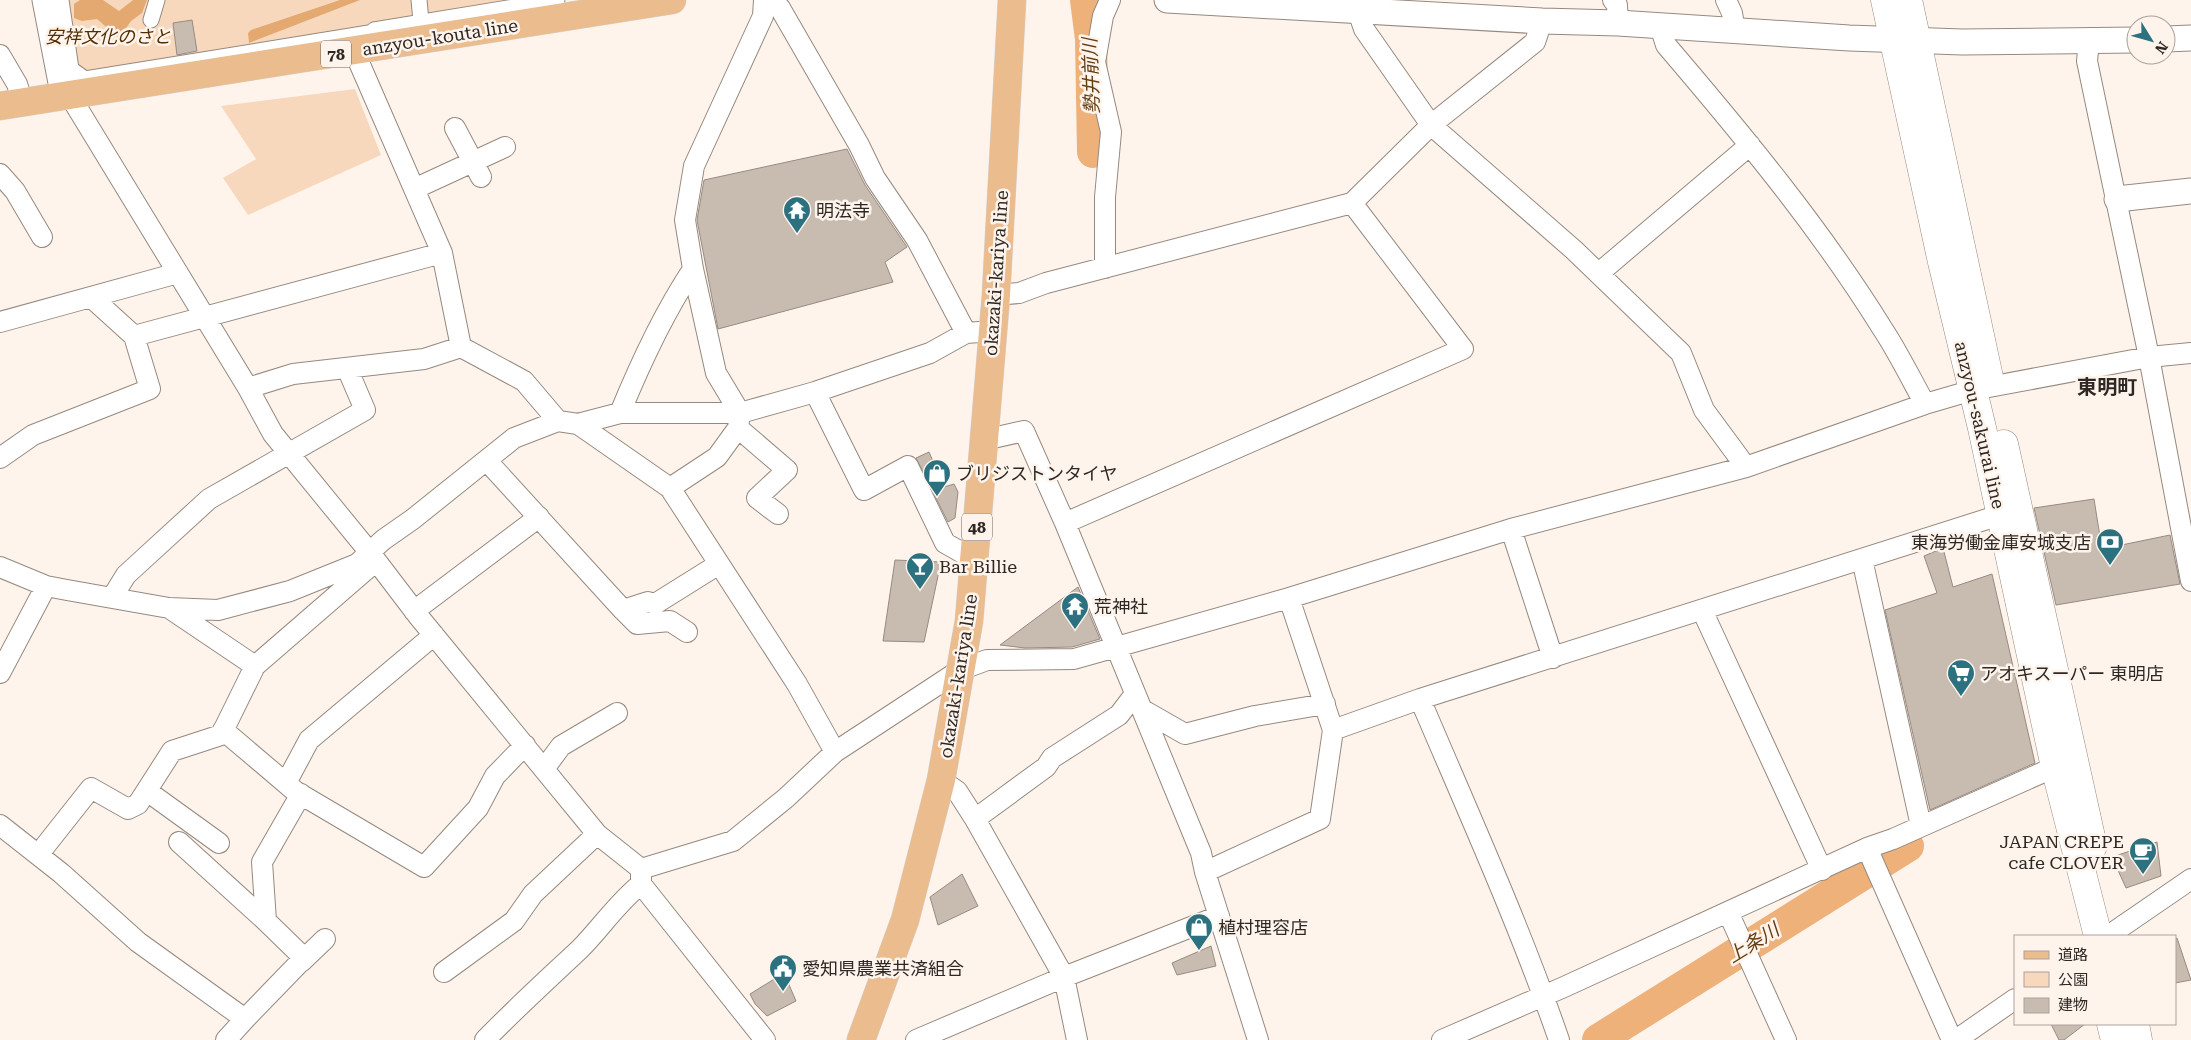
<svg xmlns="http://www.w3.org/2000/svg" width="2191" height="1040" font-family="'Roboto Serif','Noto Sans JP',serif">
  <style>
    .green { fill: #f8d8bc }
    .forest { fill: #e4a871 }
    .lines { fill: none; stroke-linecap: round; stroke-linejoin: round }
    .river { stroke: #eeb17a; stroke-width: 32 }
    .building { fill: #c8bcb1; stroke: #978b81 }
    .pedestrian-casing { stroke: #95897f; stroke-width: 17 }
    .minor-casing { stroke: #95897f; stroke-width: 22 }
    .tertiary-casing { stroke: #95897f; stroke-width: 27 }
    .secondary-casing { stroke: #95897f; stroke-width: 29 }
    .primary-casing { stroke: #d5d4d3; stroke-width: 29 }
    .pedestrian { stroke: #fff; stroke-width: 15 }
    .minor { stroke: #fff; stroke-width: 20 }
    .tertiary { stroke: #fff; stroke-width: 25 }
    .secondary { stroke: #fff; stroke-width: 28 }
    .primary { stroke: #eabc8e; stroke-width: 28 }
    .labels { text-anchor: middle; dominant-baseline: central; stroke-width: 5; stroke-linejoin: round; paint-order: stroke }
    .shield { fill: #fff4ec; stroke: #6c6560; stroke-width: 1 }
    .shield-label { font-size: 16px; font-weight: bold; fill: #2d2824 }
    .park-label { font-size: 18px; font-style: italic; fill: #552e00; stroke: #fff4ec }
    .street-label { font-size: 18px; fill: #2d2824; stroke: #fff4ec }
    .poi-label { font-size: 18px; fill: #2d2824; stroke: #fff4ec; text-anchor: start }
    .water-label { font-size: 19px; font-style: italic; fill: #653d13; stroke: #fff4ec }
    .quarter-label { font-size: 20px; font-weight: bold; fill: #2d2824; stroke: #fff4ec }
  </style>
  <rect width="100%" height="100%" fill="#fff4ec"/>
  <path class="green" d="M 65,0 L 544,0 L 86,76 L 74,67 Z
    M 355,89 L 381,155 L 248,215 L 223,178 L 256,159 L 221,106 Z"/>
  <path class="forest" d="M 80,0 L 103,0 L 119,11 L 133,0 L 147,0 L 142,13 L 131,21 L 119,38 L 97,19 L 82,21 L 74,18 L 74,4 Z
    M 340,0 L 360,0 L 249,43 L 248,33 L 251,30 Z"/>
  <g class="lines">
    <path class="river" d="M 1086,0 L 1091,39 L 1093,152
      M 1598,1040 L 1908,846"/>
  </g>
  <path class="building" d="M 192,20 L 197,51 L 177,55 L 173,23 Z
    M 847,149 L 865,185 L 907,247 L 885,262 L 893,282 L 718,329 L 697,220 L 704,180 Z
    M 929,452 L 944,487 L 954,484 L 958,492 L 955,518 L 948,522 L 916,458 Z
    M 2094,499 L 2102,549 L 2170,535 L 2180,584 L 2056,605 L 2034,508 Z
    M 1943,548 L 1953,587 L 1992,574 L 2035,763 L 1930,810 L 1885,610 L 1937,593 L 1924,556 Z
    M 895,560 L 941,562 L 924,642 L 883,641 Z
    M 1078,587 L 1100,639 L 1072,647 L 1025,648 L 1000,645 Z
    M 2157,842 L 2161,876 L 2126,888 L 2112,857 Z
    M 962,874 L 978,906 L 938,925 L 930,897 Z
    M 2177,938 L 2191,980 L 2175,983 L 2175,939 Z
    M 1211,946 L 1216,966 L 1177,975 L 1172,963 Z
    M 784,973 L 796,1001 L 767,1016 L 755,1004 L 750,994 Z
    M 2051,1024 L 2085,1024 L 2064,1040 L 2059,1040 Z"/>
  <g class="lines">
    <g class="pedestrian-casing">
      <path id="pedestrian" d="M 61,0 L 71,69 L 85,79 L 375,32 L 374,30 L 557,0
        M 419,0 L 421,21
        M 151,20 L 157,0"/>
    </g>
    <g class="minor-casing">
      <path id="minor" d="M 772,0 L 780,8 L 859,145 L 875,178 L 917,240 L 966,333
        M 1613,0 L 1617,5 L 1618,23
        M 1726,0 L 1732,13 L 1735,31
        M 1358,11 L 1364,29 L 1431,125 L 1574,250 L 1681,353 L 1704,410 L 1746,467
        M 1660,26 L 1666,45 C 1742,134 1820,228 1882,328 C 1898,352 1911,379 1925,404
        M 2089,41 L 2087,61 L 2149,357 L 2191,581
        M 0,55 L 17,84 L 23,103
        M 70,96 L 248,388 L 273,434 L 371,554 L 419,617 L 597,834 L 641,869 L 641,884 L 765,1040
        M 455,128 L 481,177
        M 0,174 L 15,191 L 42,237
        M 414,189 L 505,147
        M 442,253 L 461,347
        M 1105,268 L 1105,197 L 1111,132 L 1095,62 L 1103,16 L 1110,0
        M 1599,273 L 1750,145
        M 996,295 L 1019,293 L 1046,283 L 1352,203 L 1431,125 L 1535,42 L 1542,21
        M 91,297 L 134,336 L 442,253 L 354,51
        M 0,322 L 178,273
        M 248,388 L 293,374 L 424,359 L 461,347 L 524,381 L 558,421
        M 815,392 L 864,490 L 908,466 L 945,543 L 975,560
        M 620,413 C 640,364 663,314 693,269 L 685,220 L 694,166 L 763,16 L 764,0
        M 578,424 L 670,488 L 797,684 L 835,752
        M 738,428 L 787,470 L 757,498 L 778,514
        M 984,440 L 1024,431 L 1065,523 L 1201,853 L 1205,872 L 1258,1040
        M 0,458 L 33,435 L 150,389 L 134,336
        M 487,461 L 623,610 L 648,602 L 655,604 L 719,564
        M 670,488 L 717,457 L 738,428 L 740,413 L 716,373 L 693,269
        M 1065,523 L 1463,349 L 1352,203
        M 1511,529 L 1553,658
        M 1862,559 L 1921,826
        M 0,567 L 46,586 L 67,590 L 169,608 L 218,610 L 290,591 L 357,564 L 383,540 L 413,519 L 514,438 L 558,421 L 578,424 L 620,413 L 740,413 L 815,392 L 930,353 L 966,333 L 992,331
        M 113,596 L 126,575 L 209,499 L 365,410 L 347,368
        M 1289,598 L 1333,730 L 1420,699 L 2000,515
        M 169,608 L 255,666 L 375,562
        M 623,610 L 637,624 L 670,621 L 687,632
        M 1702,610 L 1822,870
        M 414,611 L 539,517
        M 0,673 L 46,586
        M 1420,699 C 1468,812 1519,924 1559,1040
        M 1143,710 L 1185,734 L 1255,716 L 1325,704
        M 223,730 L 295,791 L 424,867 L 478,808 L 495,776 L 525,745
        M 544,769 L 561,746 L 617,713
        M 941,780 L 957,791 L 975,819 L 1064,977 L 1077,1040
        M 286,783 L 309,740 L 434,635
        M 147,791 L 219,843
        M 975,819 L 1046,767 L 1052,758 L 1119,715 L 1135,694
        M 0,825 L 61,873 L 138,942 L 245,1019 L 226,1040
        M 179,842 L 266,921
        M 1867,848 L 1952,1040
        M 38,855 L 91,788 L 128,809 L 138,804 L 172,751 L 221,735 L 255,666
        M 641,869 L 733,841 L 786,798 L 835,752 L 960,670 L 987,660 L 1074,659 L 1289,598 L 1511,529 L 1746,467 L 1925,404 L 1973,390 L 2149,357 L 2191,353
        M 1205,872 L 1320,819 L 1333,730
        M 1728,912 L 1786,1040
        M 2108,936 L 2191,879
        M 301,962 L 325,939
        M 444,972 L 514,921 L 533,894 L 597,834
        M 245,1019 L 304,958 L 266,921 L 262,862 L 301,794
        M 485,1040 C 516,1008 548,979 580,949 C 601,928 617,903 641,884
        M 916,1040 L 1064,977 L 1219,916
        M 1442,1040 L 1564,987 L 1867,848 L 1893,839 L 2066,762
        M 1956,1040 L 2015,999"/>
    </g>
    <g class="tertiary-casing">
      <path id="tertiary" d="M 45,0 L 62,88 L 70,96
        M 1167,0 L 1542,21 L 1618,23 L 1849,38 L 1962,42 L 2136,40
        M 2166,39 L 2191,38
        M 2117,199 L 2191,191"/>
    </g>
    <g class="secondary-casing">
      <path id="secondary" d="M 1885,0 L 1942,262 L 1982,428 L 2055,767 L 2098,936
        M 1908,0 L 1990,382
        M 2004,444 L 2093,846
        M 2111,1024 L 2115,1040
        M 2135,1024 L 2138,1040"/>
    </g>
    <g class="primary-casing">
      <path id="primary" d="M 0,106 L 672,0
        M 861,1040 L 905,920 L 941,780 L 969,621 L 996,295 L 1012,0"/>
    </g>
    <use href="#pedestrian" class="pedestrian"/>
    <use href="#minor" class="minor"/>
    <use href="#tertiary" class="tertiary"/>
    <use href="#secondary" class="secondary"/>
    <use href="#primary" class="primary"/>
  </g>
  <defs>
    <g id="temple-pin" transform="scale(1.4375)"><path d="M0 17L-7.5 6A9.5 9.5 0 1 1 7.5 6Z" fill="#2b717f" stroke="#fff4ec"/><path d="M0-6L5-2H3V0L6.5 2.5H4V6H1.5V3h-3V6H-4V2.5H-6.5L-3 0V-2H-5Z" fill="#fff"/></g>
    <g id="shop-pin" transform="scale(1.4375)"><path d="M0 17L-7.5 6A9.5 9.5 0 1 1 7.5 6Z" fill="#2b717f" stroke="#fff4ec"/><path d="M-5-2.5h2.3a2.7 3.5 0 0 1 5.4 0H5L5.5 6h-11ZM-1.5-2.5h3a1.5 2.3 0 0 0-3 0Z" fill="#fff"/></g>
    <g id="bank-pin" transform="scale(1.4375)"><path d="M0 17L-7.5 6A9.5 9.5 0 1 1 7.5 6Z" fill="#2b717f" stroke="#fff4ec"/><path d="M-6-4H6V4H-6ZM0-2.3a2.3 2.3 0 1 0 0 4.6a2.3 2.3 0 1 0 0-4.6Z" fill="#fff"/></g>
    <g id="bar-pin" transform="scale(1.4375)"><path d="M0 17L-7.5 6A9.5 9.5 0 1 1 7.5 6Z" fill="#2b717f" stroke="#fff4ec"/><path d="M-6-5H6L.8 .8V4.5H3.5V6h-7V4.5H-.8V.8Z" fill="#fff"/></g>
    <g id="supermarket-pin" transform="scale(1.4375)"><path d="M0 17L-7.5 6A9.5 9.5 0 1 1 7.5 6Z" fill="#2b717f" stroke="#fff4ec"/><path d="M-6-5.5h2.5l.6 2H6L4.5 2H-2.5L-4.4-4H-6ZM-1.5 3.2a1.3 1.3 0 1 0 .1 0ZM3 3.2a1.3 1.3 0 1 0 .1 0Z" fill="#fff"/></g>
    <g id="cafe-pin" transform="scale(1.4375)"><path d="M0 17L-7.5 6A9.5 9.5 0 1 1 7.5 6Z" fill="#2b717f" stroke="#fff4ec"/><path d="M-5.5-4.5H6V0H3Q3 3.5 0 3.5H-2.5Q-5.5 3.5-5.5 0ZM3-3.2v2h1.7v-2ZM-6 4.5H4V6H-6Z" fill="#fff"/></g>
    <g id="civic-pin" transform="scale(1.4375)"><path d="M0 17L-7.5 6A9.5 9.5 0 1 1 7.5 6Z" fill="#2b717f" stroke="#fff4ec"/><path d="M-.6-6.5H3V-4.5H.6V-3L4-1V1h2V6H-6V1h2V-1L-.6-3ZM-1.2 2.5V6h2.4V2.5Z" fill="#fff"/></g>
  </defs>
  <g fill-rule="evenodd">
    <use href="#temple-pin" x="797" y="210"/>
    <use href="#shop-pin" x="937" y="473"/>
    <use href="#bank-pin" x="2110" y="542"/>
    <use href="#bar-pin" x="920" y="566"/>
    <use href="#temple-pin" x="1075" y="606"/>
    <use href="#supermarket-pin" x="1961" y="673"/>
    <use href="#cafe-pin" x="2143" y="851"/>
    <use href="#shop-pin" x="1199" y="927"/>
    <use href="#civic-pin" x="783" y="968"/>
  </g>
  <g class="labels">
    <g class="shield">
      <rect x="321" y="40.5" width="30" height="27" rx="4"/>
      <rect x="962" y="513.5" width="30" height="27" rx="4"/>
    </g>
    <g class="shield-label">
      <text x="336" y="54">78</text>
      <text x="977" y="527">48</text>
    </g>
    <g class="park-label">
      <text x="108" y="36">安祥文化のさと</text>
    </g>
    <g class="street-label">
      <text transform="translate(440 37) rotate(-9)">anzyou-kouta line</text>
      <text transform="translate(996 273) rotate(-86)">okazaki-kariya line</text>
      <text transform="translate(1980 425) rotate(77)">anzyou-sakurai line</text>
      <text transform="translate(958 676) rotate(-81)">okazaki-kariya line</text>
    </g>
    <g class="poi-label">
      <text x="816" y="210">明法寺</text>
      <text x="956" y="473">ブリジストンタイヤ</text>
      <text x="2091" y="542" text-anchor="end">東海労働金庫安城支店</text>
      <text x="939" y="566">Bar Billie</text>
      <text x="1094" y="606">荒神社</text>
      <text x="1980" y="673">アオキスーパー 東明店</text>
      <text x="2124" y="841" text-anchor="end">JAPAN CREPE<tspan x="2124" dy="21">cafe CLOVER</tspan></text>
      <text x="1218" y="927">植村理容店</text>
      <text x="802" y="968">愛知県農業共済組合</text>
    </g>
    <g class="water-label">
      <text transform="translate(1091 76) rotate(-92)">勢井前川</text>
      <text transform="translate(1753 943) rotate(-32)">上条川</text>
    </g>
    <g class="quarter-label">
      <text x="2107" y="387">東明町</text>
    </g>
  </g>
  <rect x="2014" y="935" width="162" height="90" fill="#fff4ec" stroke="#aba29c"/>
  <rect x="2024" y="951" width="25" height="8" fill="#eabc8e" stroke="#aba29c"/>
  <text x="2058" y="960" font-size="15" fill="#2d2824">道路</text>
  <rect x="2024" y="972" width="25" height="15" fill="#f8d8bc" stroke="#aba29c"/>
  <text x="2058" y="985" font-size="15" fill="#2d2824">公園</text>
  <rect x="2024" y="998" width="25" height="15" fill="#c8bcb1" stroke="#aba29c"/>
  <text x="2058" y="1010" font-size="15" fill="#2d2824">建物</text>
  <g transform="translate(2151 40) rotate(127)"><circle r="24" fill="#fff4ec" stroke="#aba29c"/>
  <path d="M0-4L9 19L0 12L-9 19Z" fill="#2b717f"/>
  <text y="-8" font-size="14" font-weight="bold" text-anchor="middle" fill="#2d2824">N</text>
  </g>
</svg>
